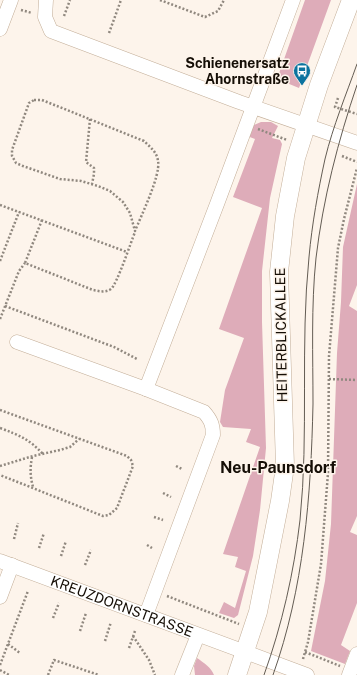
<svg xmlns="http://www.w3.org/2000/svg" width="357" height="675" font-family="'Public Sans',sans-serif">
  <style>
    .forest { fill: #deacb9 }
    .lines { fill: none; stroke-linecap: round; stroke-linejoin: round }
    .minor-casing { stroke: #c3ae98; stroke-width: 15 }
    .major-casing { stroke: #c3ae98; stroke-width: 19 }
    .path { stroke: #90887f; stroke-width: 2.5; stroke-dasharray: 2 2; stroke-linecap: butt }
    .minor { stroke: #fff; stroke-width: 14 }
    .major { stroke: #fff; stroke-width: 18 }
    .tram { stroke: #635c53; stroke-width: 1 }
    .labels { text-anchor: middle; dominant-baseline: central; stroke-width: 3; stroke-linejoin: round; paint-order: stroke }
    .poi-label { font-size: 14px; font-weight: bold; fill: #150e06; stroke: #fdf4eb; text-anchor: end }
    .street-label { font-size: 14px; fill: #150e06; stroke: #fdf4eb }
    .quarter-label { font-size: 16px; font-weight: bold; fill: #150e06; stroke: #fdf4eb }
  </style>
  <rect width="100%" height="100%" fill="#fdf4eb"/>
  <path class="forest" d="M 305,0 L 331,0 L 299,88 L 277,79 Z
    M 261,122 L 271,122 L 278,126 L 272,138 L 280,140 L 282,144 L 270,198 L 262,271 L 262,322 L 266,448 L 260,510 L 253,556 L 238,615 L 234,618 L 219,613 L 224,602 L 235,608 L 246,571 L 235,567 L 238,557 L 223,554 L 260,447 L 246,442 L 251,429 L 223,427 L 220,422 L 225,390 L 244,338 L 219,329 L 262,208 L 233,197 L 255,139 L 247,136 L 254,125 Z
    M 357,184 L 357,285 L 349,306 L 357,311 L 357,516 L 350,532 L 357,535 L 357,603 L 341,645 L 350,651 L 345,664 L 311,651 L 325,581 L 331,524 L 337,353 L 341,302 L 343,247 Z
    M 197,658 C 204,663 211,667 214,675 L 195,675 L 194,666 Z"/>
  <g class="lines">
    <g class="minor-casing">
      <g id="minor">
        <path d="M 46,0 L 45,17 L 51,31 L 239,102 L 357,143"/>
        <path d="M 0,29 L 11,0"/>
        <path d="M 17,342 L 146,389 L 204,412 C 211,420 213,425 213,435 L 146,615"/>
        <path d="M 146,389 L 217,204 L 293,0"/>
        <path id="s1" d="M 0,561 L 307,675"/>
        <path d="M 0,597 L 12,565"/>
        <path d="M 182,675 L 198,635"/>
        <path d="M 349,675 L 357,654"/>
      </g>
    </g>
    <g class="major-casing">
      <path id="major" d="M 237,675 L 258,612 L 280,501 L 285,466 L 279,272 L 285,216 L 296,158 L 319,85 L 351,0"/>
    </g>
    <path class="path" d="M 160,0 L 205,17 L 218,11 L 224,0
      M 21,10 L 32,13
      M 64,16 L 70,0
      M 109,33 L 121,0
      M 338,98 L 335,107 L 357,114
      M 34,100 L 42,100 L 144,141 C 150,147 157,152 158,161 C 161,175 141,216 135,231 L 130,213 L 123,202 L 110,191 L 98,186 L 81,181 L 60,179 L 23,166 L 16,163 L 12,156 L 12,150 L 29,103 Z
      M 90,119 L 86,162 L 94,168 L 94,174 L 92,184
      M 258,129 L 287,140
      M 342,156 L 357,162
      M 0,205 L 127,252
      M 42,220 L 25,263 L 93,290 C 99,291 105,293 111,289 C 117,284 131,242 135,232
      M 0,261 L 19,212
      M 5,306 L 114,347 L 137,359
      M 0,319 L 19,271 L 25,263
      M 329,379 L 357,380
      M 0,410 L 127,456 L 131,460 L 133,466 L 117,508 L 109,515 L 103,516 L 0,475
      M 0,428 C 19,435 29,439 43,454
      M 32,457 C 30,468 30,476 33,487
      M 0,466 L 33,456 L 60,450 L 70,447 L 79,439
      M 176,466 L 182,469
      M 163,493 L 171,497
      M 154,517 L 163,520
      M 14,539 L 18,523
      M 147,545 L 152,548
      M 39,548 L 44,533
      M 61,556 L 66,541
      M 85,565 L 91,550
      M 167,596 L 239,624
      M 53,618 L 59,603
      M 80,631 L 86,613
      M 133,636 L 149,660 L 155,675
      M 105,641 L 111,622
      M 8,644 L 20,653
      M 129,648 L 135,631
      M 305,652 L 340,666
      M 303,659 L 308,642 L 321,564 L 328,473 L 329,356 L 338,248 L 344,219 L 357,168
      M 0,665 L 28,591
      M 0,670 L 9,675
      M 48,675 L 54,660 L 99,675"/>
    <use href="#minor" class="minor"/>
    <use href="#major" class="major"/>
    <path class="tram" d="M 264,675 C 282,625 294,572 300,520 C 309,433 300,345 309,257 C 312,224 318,191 325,159 C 333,126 346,95 357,64
      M 273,675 C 304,588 311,496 313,404 C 313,356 311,306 316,258 C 323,199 338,141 357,85"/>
  </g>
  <defs>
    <g id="bus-pin" transform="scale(0.9)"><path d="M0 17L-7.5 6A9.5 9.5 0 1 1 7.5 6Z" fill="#0b739f" stroke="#fdf4eb"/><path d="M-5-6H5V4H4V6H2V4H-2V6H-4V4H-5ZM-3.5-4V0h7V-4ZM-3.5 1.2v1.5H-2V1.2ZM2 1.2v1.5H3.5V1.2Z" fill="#fff"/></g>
  </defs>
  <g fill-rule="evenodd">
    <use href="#bus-pin" x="302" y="71"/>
  </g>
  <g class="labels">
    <g class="poi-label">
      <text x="289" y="63">Schienenersatz<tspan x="289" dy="16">Ahornstraße</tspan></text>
    </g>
    <g class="street-label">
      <text transform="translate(281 335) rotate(-91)">HEITERBLICKALLEE</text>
      <text stroke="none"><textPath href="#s1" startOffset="130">KREUZDORNSTRASSE</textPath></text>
    </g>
    <g class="quarter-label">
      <text x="278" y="467">Neu-Paunsdorf</text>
    </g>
  </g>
</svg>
